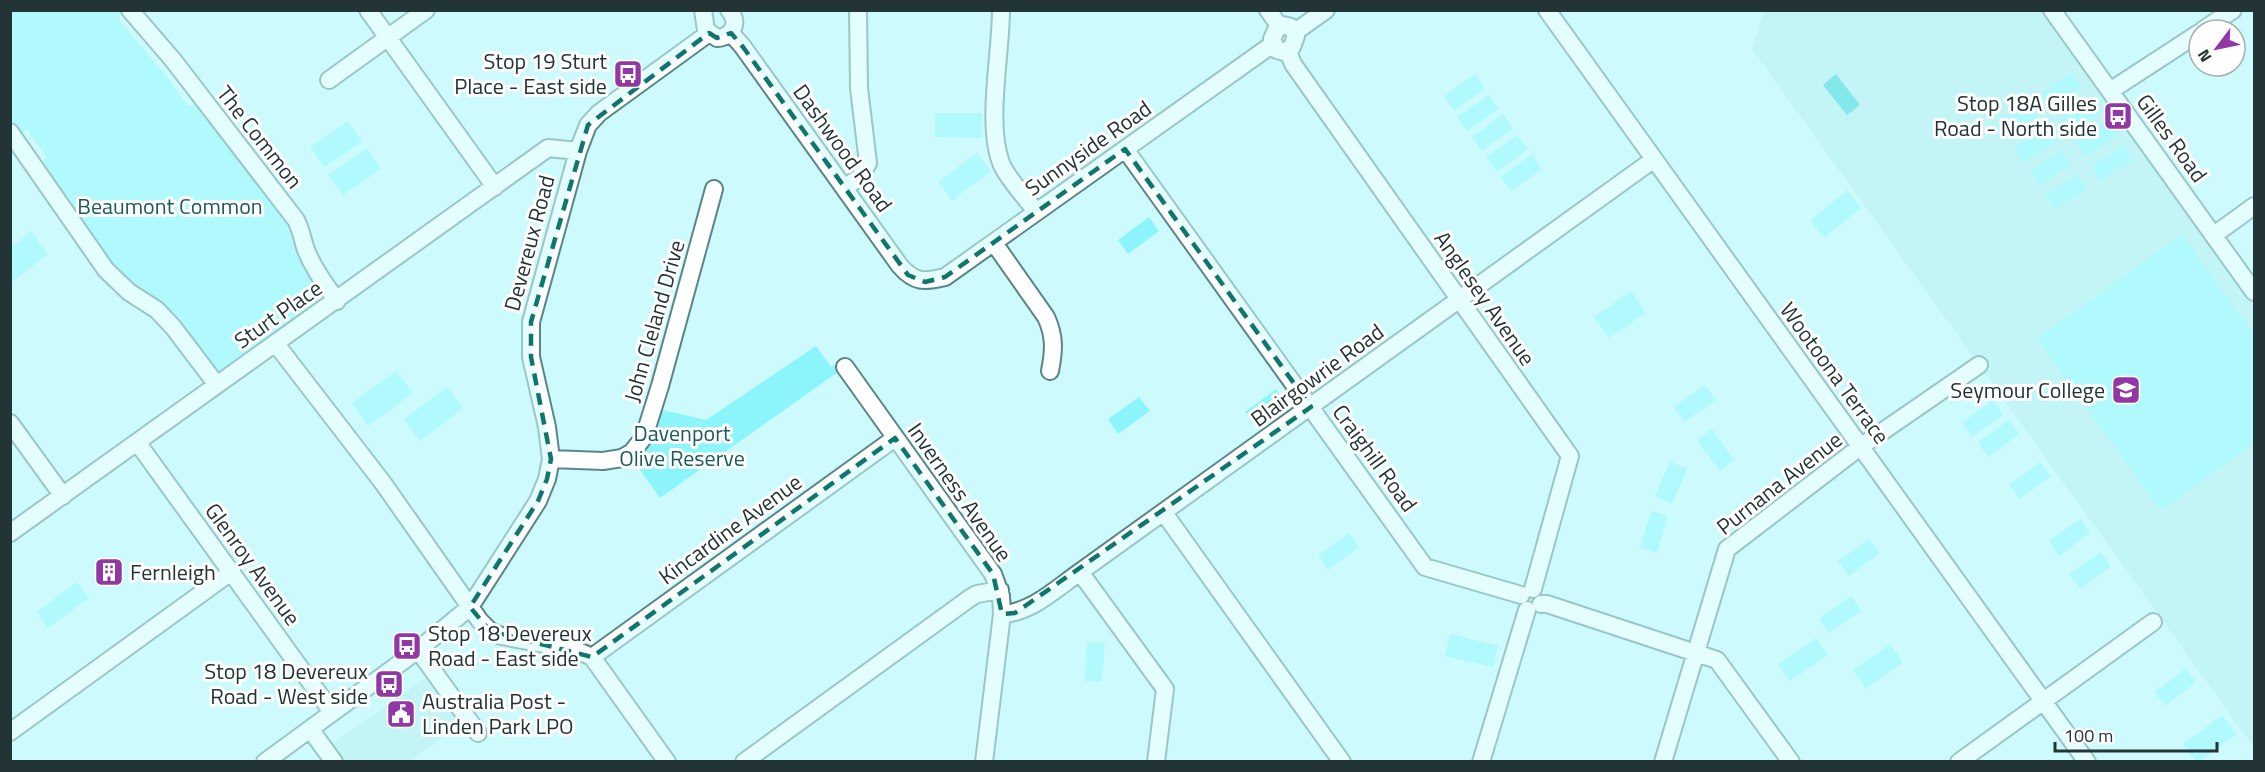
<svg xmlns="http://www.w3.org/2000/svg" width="2265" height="772" font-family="'Titillium Web',sans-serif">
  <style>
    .built { fill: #b7edf0 }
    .green { fill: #8cf5fb }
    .water { fill: #27d0d8 }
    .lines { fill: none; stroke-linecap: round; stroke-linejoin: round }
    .minor-casing { stroke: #5b8688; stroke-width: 20 }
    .minor { stroke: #fff; stroke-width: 16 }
    .marked { fill: none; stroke: #0f766e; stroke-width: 4.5; stroke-dasharray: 12 8; stroke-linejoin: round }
    .labels { text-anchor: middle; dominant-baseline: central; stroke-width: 6; stroke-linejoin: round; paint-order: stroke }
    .poi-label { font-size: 22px; fill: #223435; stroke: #fff; text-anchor: end }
    .street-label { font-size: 22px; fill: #223435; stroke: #fff }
    .park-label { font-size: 22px; fill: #1a5a5d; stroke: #fff }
  </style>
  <rect width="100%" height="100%" fill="#cdfbfd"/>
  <path class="built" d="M 2052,10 L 2254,292 L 2254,748 L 1752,49 L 1764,11 Z
    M 434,672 L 468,719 L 411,761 L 334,761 L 325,749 Z"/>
  <path class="green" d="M 10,11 L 123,11 L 124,12 L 118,19 L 165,74 L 188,106 L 197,103 L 291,223 L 325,295 L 324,299 L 215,379 L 117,274 L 40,163 L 47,157 L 27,130 L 19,135 L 11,124 Z
    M 2072,73 L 2082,87 L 2051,109 L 2041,94 Z
    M 1475,74 L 1485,89 L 1454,111 L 1444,96 Z
    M 1489,95 L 1499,109 L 1467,131 L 1457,117 Z
    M 2091,98 L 2101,113 L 2068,134 L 2059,119 Z
    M 2028,103 L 2038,117 L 2006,139 L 1996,125 Z
    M 935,113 L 982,113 L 982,138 L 935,137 Z
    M 1503,114 L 1513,129 L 1482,151 L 1472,137 Z
    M 348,121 L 362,142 L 324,167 L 310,147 Z
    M 2107,121 L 2117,136 L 2085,157 L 2075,142 Z
    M 2046,126 L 2056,141 L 2023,163 L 2014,148 Z
    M 1517,135 L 1528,149 L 1497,172 L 1486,157 Z
    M 2124,145 L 2133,160 L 2100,181 L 2091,166 Z
    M 367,148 L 381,169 L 343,195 L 328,175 Z
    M 2062,150 L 2072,165 L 2039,186 L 2030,171 Z
    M 977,153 L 991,171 L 952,201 L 938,182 Z
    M 1532,154 L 1542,169 L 1511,191 L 1501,177 Z
    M 2078,174 L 2087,189 L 2055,209 L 2045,195 Z
    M 1847,190 L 1861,208 L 1824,238 L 1810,221 Z
    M 1149,217 L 1159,231 L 1128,254 L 1118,240 Z
    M 31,231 L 48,254 L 11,283 L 11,248 Z
    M 2182,234 L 2254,334 L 2254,443 L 2161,511 L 2037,339 Z
    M 1631,291 L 1646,313 L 1609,338 L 1594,317 Z
    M 816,346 L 831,367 L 840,361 L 845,367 L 660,498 L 634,461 L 651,444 L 663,410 L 706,420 Z
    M 396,371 L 413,393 L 368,426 L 352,403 Z
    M 1705,385 L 1716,400 L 1684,422 L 1674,407 Z
    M 447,387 L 463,408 L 420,441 L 404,419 Z
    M 1276,389 L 1286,404 L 1255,426 L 1245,412 Z
    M 1139,397 L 1150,411 L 1118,434 L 1108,419 Z
    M 1993,400 L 2003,415 L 1972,437 L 1962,423 Z
    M 2009,420 L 2019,434 L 1988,457 L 1978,442 Z
    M 1712,429 L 1734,460 L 1720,471 L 1697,440 Z
    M 1670,461 L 1687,469 L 1672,504 L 1655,496 Z
    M 2040,462 L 2051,476 L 2020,499 L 2009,485 Z
    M 1651,511 L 1668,516 L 1657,553 L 1640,548 Z
    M 2080,519 L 2090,533 L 2059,556 L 2049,541 Z
    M 1349,533 L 1359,547 L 1328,570 L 1318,555 Z
    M 1869,539 L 1880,553 L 1849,576 L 1838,561 Z
    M 2101,552 L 2111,566 L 2080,589 L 2070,574 Z
    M 77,582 L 89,598 L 48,628 L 37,612 Z
    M 1851,596 L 1861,611 L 1829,633 L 1819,619 Z
    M 1450,634 L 1498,646 L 1493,667 L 1445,656 Z
    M 1816,638 L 1828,655 L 1790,681 L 1778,664 Z
    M 1087,642 L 1105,643 L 1102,682 L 1085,681 Z
    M 1890,644 L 1903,662 L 1866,689 L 1853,671 Z
    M 2186,668 L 2196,682 L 2165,706 L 2155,692 Z
    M 2222,715 L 2237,734 L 2200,761 L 2196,761 L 2183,744 Z"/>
  <path class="water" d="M 1836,74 L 1860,105 L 1847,115 L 1823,85 Z"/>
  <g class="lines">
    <g class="minor-casing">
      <path id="minor" d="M 130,10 L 173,60 L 296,220 C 301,230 302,237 305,247 C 312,267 325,284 337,301
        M 368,10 L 495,187
        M 703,10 L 706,30 L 717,38 C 733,37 740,22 729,10
        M 1001,10 C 1001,54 986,123 1001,163 C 1005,175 1027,200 1036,211
        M 1268,10 L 1280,27
        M 1547,10 L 2087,762
        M 2052,10 L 2254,292
        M 1283,25 L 1291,27 L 1296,36 L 1292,47 L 1284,52 L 1277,50 L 1272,39 L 1276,30 Z
        M 2203,30 L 2233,10
        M 1295,32 L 1326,10
        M 731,33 L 743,47 L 900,266 C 915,283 924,282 945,277 L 1273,44
        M 1288,51 L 1293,64 L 1570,456 L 1533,589
        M 329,80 L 426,10
        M 2110,91 L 2199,33
        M 10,132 L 106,270 L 129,292 L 157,310 L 173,327 L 217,385
        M 1125,149 L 1425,567 L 1521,595
        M 844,188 L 860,177 L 868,163 L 859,88 L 858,10
        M 2214,235 L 2254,206
        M 994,243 L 1046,317 C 1055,336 1054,351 1050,371
        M 276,344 L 383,483 L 480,621 L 490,631 L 501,636 L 576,650 L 592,657 L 667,762
        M 845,367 L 993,574 L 1001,596 L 1002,614 L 984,762
        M 10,423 L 63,496
        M 137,442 L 332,712
        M 551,459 L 603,461 L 622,458 L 632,452 L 644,437 L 660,386 L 714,189
        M 1164,513 L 1342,762
        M 10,533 L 548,148 L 578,151
        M 1080,572 L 1165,689 L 1156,762
        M 1541,604 L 1547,604 L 1717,660 L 1791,762
        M 1002,614 C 1031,613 1057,588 1080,572 L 1653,160
        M 418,650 L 478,733
        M 592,657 L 895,438
        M 310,729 L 334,762
        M 10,732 L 231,572
        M 265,762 L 418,650 L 470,607 L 538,501 L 547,479 L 551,459 L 547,427 L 531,357 L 531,322 L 578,151 L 588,125 L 599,113 L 709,33
        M 744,762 L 970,598 L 977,594 L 1000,590
        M 1481,762 L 1527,610
        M 1663,762 L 1727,549 L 1860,447 L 1979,365
        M 1959,762 L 2153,622"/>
    </g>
    <use href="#minor" class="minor"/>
  </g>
  <path d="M0 0H2265V772H0ZM 709,33 L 717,38 L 731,33 L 743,47 L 908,275 L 925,282 L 945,277 L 1125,149 L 1311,407 L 1015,613 L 1002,614 L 993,574 L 895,438 L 592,657 L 490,631 L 470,607 L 538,501 L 547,479 L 551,459 L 531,357 L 531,322 L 588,125 Z" fill="#cdfbfd" fill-opacity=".55" fill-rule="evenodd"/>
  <path class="marked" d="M 709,33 L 717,38 L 731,33 L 743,47 L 908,275 L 925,282 L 945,277 L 1125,149 L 1311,407 L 1015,613 L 1002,614 L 993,574 L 895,438 L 592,657 L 490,631 L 470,607 L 538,501 L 547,479 L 551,459 L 531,357 L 531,322 L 588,125 Z"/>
  <defs>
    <g id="bus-square" transform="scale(1.5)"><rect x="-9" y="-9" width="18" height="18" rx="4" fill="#9238a4" stroke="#fff"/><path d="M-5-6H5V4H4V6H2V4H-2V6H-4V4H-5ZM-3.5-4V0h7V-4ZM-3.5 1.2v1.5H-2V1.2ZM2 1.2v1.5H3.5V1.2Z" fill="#fff"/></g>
    <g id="school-square" transform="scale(1.5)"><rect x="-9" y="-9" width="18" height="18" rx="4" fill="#9238a4" stroke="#fff"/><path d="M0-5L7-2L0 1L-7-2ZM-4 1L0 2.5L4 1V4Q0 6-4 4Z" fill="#fff"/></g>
    <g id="building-square" transform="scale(1.5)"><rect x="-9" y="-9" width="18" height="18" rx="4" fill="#9238a4" stroke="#fff"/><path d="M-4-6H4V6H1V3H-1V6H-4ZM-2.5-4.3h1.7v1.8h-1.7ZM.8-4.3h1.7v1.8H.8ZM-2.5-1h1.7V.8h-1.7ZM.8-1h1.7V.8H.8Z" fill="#fff"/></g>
    <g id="civic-square" transform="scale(1.5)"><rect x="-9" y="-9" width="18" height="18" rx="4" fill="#9238a4" stroke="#fff"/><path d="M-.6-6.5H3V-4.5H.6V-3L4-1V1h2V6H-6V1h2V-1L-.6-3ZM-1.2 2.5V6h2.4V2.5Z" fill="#fff"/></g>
  </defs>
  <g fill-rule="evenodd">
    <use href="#bus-square" x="628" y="74"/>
    <use href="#bus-square" x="2118" y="116"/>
    <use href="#school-square" x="2126" y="390"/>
    <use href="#building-square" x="109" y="572"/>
    <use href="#bus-square" x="407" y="646"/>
    <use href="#bus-square" x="389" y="684"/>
    <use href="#civic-square" x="401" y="714"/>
  </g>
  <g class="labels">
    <g class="poi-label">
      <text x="607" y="61">Stop 19 Sturt<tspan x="607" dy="25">Place - East side</tspan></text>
      <text x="2097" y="103">Stop 18A Gilles<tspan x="2097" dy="25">Road - North side</tspan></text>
      <text x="2105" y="390">Seymour College</text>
      <text x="130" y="572" text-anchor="start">Fernleigh</text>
      <text x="428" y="633" text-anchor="start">Stop 18 Devereux<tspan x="428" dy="25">Road - East side</tspan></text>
      <text x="368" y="671">Stop 18 Devereux<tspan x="368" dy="25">Road - West side</tspan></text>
      <text x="422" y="701" text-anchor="start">Australia Post -<tspan x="422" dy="25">Linden Park LPO</tspan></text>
    </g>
    <g class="street-label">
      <text transform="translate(260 137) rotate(52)">The Common</text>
      <text transform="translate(2172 138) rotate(54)">Gilles Road</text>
      <text transform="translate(843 148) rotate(54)">Dashwood Road</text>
      <text transform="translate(1088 148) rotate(-35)">Sunnyside Road</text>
      <text transform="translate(529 243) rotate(-75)">Devereux Road</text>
      <text transform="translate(1485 298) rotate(55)">Anglesey Avenue</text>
      <text transform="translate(278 314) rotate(-35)">Sturt Place</text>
      <text transform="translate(654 321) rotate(-74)">John Cleland Drive</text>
      <text transform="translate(1835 373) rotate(54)">Wootoona Terrace</text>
      <text transform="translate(1317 375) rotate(-36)">Blairgowrie Road</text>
      <text transform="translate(1375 458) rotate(54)">Craighill Road</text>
      <text transform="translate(1779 483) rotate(-38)">Purnana Avenue</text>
      <text transform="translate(960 492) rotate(55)">Inverness Avenue</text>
      <text transform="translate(730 529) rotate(-36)">Kincardine Avenue</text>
      <text transform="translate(253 564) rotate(54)">Glenroy Avenue</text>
    </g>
    <g class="park-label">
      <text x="170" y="206">Beaumont Common</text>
      <text x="682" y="433">Davenport<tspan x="682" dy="25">Olive Reserve</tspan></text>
    </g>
  </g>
  <rect width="2265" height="772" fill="none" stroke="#223435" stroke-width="24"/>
  <g transform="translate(2217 48) rotate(238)"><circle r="28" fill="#ffffff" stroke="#a7aeae" stroke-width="1.5"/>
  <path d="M0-4.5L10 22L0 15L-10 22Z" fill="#9238a4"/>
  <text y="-9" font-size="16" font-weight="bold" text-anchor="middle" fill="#223435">N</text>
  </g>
  <path d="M2055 742v9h162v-9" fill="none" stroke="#223435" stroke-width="3"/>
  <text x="2064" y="742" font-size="18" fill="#223435" stroke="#ffffff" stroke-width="4.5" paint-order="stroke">100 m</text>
</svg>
